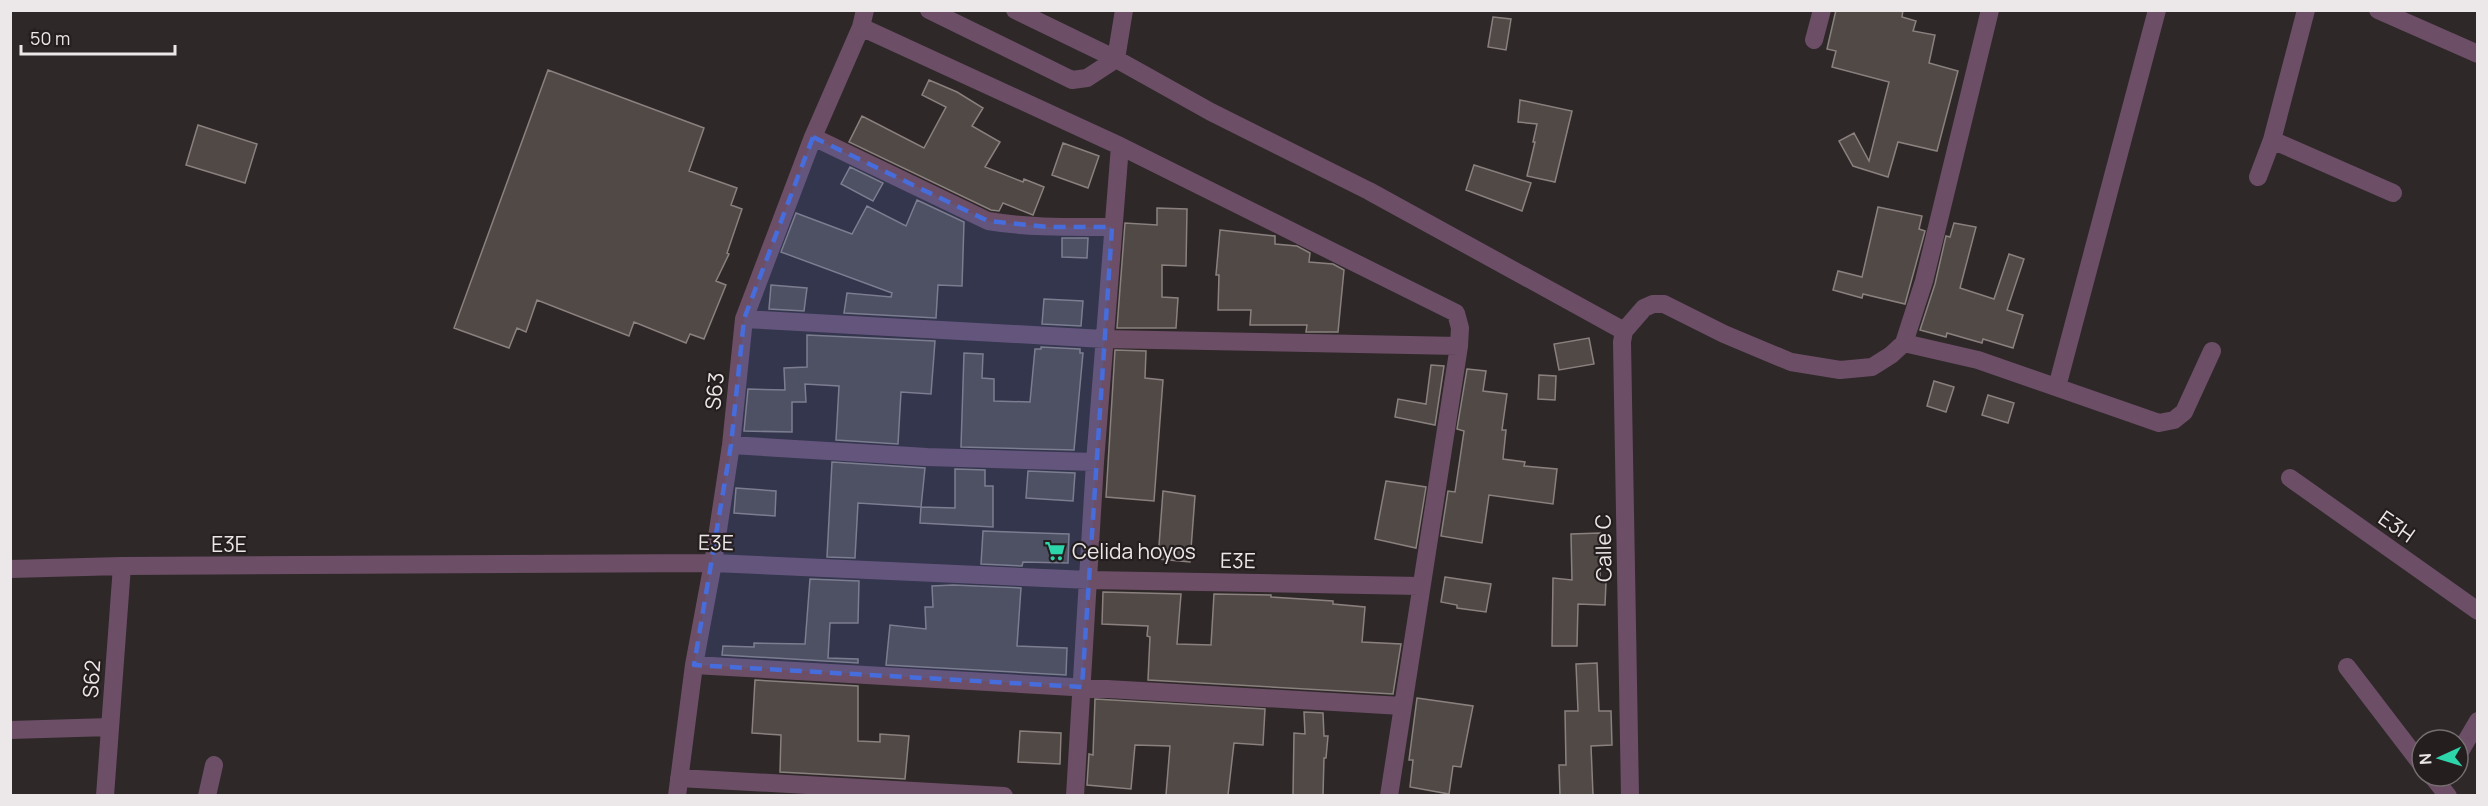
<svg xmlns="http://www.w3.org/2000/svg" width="2488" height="806" font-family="Manrope,sans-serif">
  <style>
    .building { fill: #504946; stroke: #8a817f; stroke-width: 1.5 }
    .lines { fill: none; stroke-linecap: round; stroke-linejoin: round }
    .street { stroke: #6c4f66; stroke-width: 18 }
    .marked { fill: #466ddb; fill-opacity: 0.2; stroke: #466ddb; stroke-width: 4.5; stroke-dasharray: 12 8; stroke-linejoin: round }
    .labels { text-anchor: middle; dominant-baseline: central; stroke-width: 4.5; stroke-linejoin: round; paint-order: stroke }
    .street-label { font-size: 21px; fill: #ece7e8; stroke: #251e1f }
    .poi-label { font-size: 21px; fill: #ece7e8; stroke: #251e1f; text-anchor: start }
  </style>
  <rect width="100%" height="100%" fill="#2f2829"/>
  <path class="building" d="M 1836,10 L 1903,10 L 1902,17 L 1916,21 L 1913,31 L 1935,35 L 1929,63 L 1958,71 L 1937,151 L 1898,142 L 1888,177 L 1853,166 L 1839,141 L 1854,133 L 1869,161 L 1889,82 L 1832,67 L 1836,51 L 1827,49 Z
    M 1493,17 L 1511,19 L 1506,50 L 1488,47 Z
    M 548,70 L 704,128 L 689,171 L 737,188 L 731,205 L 742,209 L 727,253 L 729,254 L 716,281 L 726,285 L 704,339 L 690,334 L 686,343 L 634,322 L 629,336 L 537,300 L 526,332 L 517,328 L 509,348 L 454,328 Z
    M 929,80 L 957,92 L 983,108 L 972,126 L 1000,142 L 985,167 L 1023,182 L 1024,179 L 1044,187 L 1033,215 L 1003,203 L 999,211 L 991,210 L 849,142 L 862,116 L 924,148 L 946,107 L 922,95 Z
    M 1520,100 L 1572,111 L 1555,182 L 1527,176 L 1535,142 L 1533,142 L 1537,124 L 1518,122 Z
    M 198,125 L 257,144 L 245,183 L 186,165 Z
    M 1063,143 L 1099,156 L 1088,188 L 1052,175 Z
    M 1474,165 L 1531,183 L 1522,211 L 1466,190 Z
    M 850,167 L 883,183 L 873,201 L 841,184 Z
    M 917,200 L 964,222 L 962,286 L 938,285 L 936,318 L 844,313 L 847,293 L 891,297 L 892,293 L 781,252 L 796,213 L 852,234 L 867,206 L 906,226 Z
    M 1878,207 L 1922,216 L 1919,229 L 1925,231 L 1905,304 L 1863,294 L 1862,298 L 1833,290 L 1838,271 L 1862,277 Z
    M 1157,208 L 1187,209 L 1186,266 L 1162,265 L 1162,297 L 1178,298 L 1176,328 L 1117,328 L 1125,223 L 1157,225 Z
    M 1954,223 L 1976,227 L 1960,288 L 1994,299 L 2009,254 L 2024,259 L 2007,310 L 2023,315 L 2013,348 L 1983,339 L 1982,343 L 1947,333 L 1946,337 L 1920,330 L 1935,284 L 1946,236 L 1950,237 Z
    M 1220,230 L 1275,236 L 1275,244 L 1297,246 L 1310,253 L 1309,262 L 1333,264 L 1344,270 L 1338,332 L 1306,332 L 1307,325 L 1250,325 L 1251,310 L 1218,310 L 1219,275 L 1216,275 Z
    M 1062,238 L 1088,238 L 1087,258 L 1062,257 Z
    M 771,285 L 807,288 L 804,311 L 769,309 Z
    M 1044,299 L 1083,301 L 1081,326 L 1042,324 Z
    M 807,335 L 935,341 L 931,394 L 901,392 L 898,444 L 836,440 L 839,386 L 805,384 L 806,402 L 792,402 L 792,432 L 744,431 L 748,389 L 785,390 L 784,368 L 807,367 Z
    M 1589,338 L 1594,364 L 1559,370 L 1554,344 Z
    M 1041,347 L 1080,349 L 1080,353 L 1083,353 L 1074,450 L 961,447 L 964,353 L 983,354 L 982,378 L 994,379 L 994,401 L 1030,402 L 1035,349 L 1041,349 Z
    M 1115,350 L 1146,351 L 1145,378 L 1163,380 L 1154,501 L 1106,497 Z
    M 1431,365 L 1444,366 L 1435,425 L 1395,417 L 1398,399 L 1426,404 Z
    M 1467,369 L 1486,371 L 1483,391 L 1507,394 L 1502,430 L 1506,430 L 1503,459 L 1525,462 L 1524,466 L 1557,469 L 1553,504 L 1489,495 L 1482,543 L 1441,536 L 1448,491 L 1455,492 L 1464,431 L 1457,429 Z
    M 1539,375 L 1556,376 L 1555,400 L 1538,399 Z
    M 1934,381 L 1954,387 L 1946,412 L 1927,406 Z
    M 1988,395 L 2014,403 L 2008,423 L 1982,415 Z
    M 832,462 L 925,468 L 921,507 L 858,503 L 855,558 L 827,557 Z
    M 955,469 L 985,470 L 985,486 L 993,486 L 993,527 L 920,523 L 921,507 L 955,508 Z
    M 1028,471 L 1075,473 L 1073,501 L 1026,498 Z
    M 1386,481 L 1426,487 L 1416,548 L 1375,539 Z
    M 736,488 L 776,491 L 775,516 L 734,513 Z
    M 1163,491 L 1195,496 L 1190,562 L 1158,559 Z
    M 983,531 L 1069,534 L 1068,563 L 1023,562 L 1022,566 L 981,564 Z
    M 1600,533 L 1600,582 L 1606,582 L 1605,605 L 1578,604 L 1577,646 L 1552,646 L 1553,578 L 1572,580 L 1571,534 Z
    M 1445,577 L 1491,584 L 1486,612 L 1457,608 L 1457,605 L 1441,602 Z
    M 810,579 L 859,581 L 858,623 L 830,623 L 828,658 L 858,659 L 858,663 L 722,655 L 723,646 L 754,647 L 754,643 L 805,644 Z
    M 953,585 L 1021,588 L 1017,646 L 1067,648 L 1066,675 L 886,665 L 890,625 L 926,629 L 925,607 L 933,607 L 932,586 Z
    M 1103,592 L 1181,594 L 1177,644 L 1211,645 L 1214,594 L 1271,595 L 1271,597 L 1333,601 L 1333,604 L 1365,607 L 1362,642 L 1401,644 L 1393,694 L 1148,680 L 1150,637 L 1147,636 L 1148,626 L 1102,624 Z
    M 1597,663 L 1599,711 L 1611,711 L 1612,745 L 1591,746 L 1593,795 L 1560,795 L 1559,765 L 1566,765 L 1565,711 L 1578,711 L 1576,664 Z
    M 755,680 L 858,686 L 858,741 L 880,742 L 880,734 L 909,736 L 905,779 L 780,772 L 781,735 L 752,733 Z
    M 1417,698 L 1473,706 L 1461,767 L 1453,766 L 1449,794 L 1410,787 L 1413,760 L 1409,760 Z
    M 1095,699 L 1265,709 L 1263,745 L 1234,743 L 1228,795 L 1166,795 L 1170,746 L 1135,745 L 1131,789 L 1087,785 L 1089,754 L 1093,755 Z
    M 1304,712 L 1323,713 L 1324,736 L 1328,736 L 1326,758 L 1324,758 L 1323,795 L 1293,795 L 1294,733 L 1305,734 Z
    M 1020,731 L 1061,733 L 1060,764 L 1018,762 Z"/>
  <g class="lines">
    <path class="street" d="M 929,10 L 1072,80 L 1087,78 L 1116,59 L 1124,10
      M 1015,10 L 1116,59 L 1211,112 L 1369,191 L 1624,331
      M 2378,10 L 2478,54
      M 861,27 L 1120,146 L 1456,313 L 1460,328 L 1459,346 L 1389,796
      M 1814,40 L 1822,10
      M 813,137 L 988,221 C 1030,228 1070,227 1112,227
      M 2272,140 L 2393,193
      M 2258,177 L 2272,140 L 2306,10
      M 744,319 L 1104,339 L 1459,346
      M 1904,343 L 1978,360 L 2159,423 L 2174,420 L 2184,412 L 2212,351
      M 2057,387 L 2157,10
      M 731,445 L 927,457 L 1095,462
      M 2290,478 L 2478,611
      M 10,569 L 122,566 L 713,563 L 1089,580 L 1420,586
      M 694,665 L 1402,706
      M 2347,667 L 2422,765
      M 10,730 L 110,727
      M 2458,755 L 2478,721
      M 2432,776 L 2448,796
      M 679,778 L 1004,796
      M 105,796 L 122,566
      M 207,796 L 214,765
      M 677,796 L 694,665 L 713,563 L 731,445 L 744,319 L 813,137 L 861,27 L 865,10
      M 1075,796 L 1095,462 L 1120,146
      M 1630,796 L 1622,342 L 1624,331 L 1644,308 L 1653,304 L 1664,304 L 1724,334 L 1791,362 L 1840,370 L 1872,367 L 1891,355 L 1904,343 L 1924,281 L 1990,10"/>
  </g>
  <path class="marked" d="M 813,137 L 988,221 L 1049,227 L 1112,227 L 1082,687 L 694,665 L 731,445 L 744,319 Z"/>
  <defs>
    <g id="supermarket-bare" transform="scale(1.62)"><path d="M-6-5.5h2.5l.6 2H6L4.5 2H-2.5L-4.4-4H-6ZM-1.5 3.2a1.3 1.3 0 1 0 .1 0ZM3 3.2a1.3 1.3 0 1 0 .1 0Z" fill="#2dd5ab" stroke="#251e1f" stroke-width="2.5" paint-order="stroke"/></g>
  </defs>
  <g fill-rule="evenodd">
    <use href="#supermarket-bare" x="1055" y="551"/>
  </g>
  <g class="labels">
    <g class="street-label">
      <text transform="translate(714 391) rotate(-84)">S63</text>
      <text transform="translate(2397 526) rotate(35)">E3H</text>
      <text transform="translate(716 542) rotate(1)">E3E</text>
      <text x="229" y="544">E3E</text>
      <text transform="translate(1603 548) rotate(-91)">Calle C</text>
      <text transform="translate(1238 560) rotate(1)">E3E</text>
      <text transform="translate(91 679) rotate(-86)">S62</text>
    </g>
    <g class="poi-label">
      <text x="1072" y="551">Celida hoyos</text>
    </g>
  </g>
  <rect width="2488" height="806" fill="none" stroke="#ece7e8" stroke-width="24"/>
  <g transform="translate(2440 758) rotate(266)"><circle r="28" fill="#251e1f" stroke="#756e6f" stroke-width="1.5"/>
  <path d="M0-4.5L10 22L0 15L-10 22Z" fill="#2dd5ab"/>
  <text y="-9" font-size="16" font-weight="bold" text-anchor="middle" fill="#ece7e8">N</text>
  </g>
  <path d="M21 45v9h154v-9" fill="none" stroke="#ece7e8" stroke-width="3"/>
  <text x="30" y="45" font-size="18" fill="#ece7e8" stroke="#251e1f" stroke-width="4.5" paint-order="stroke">50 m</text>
</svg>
